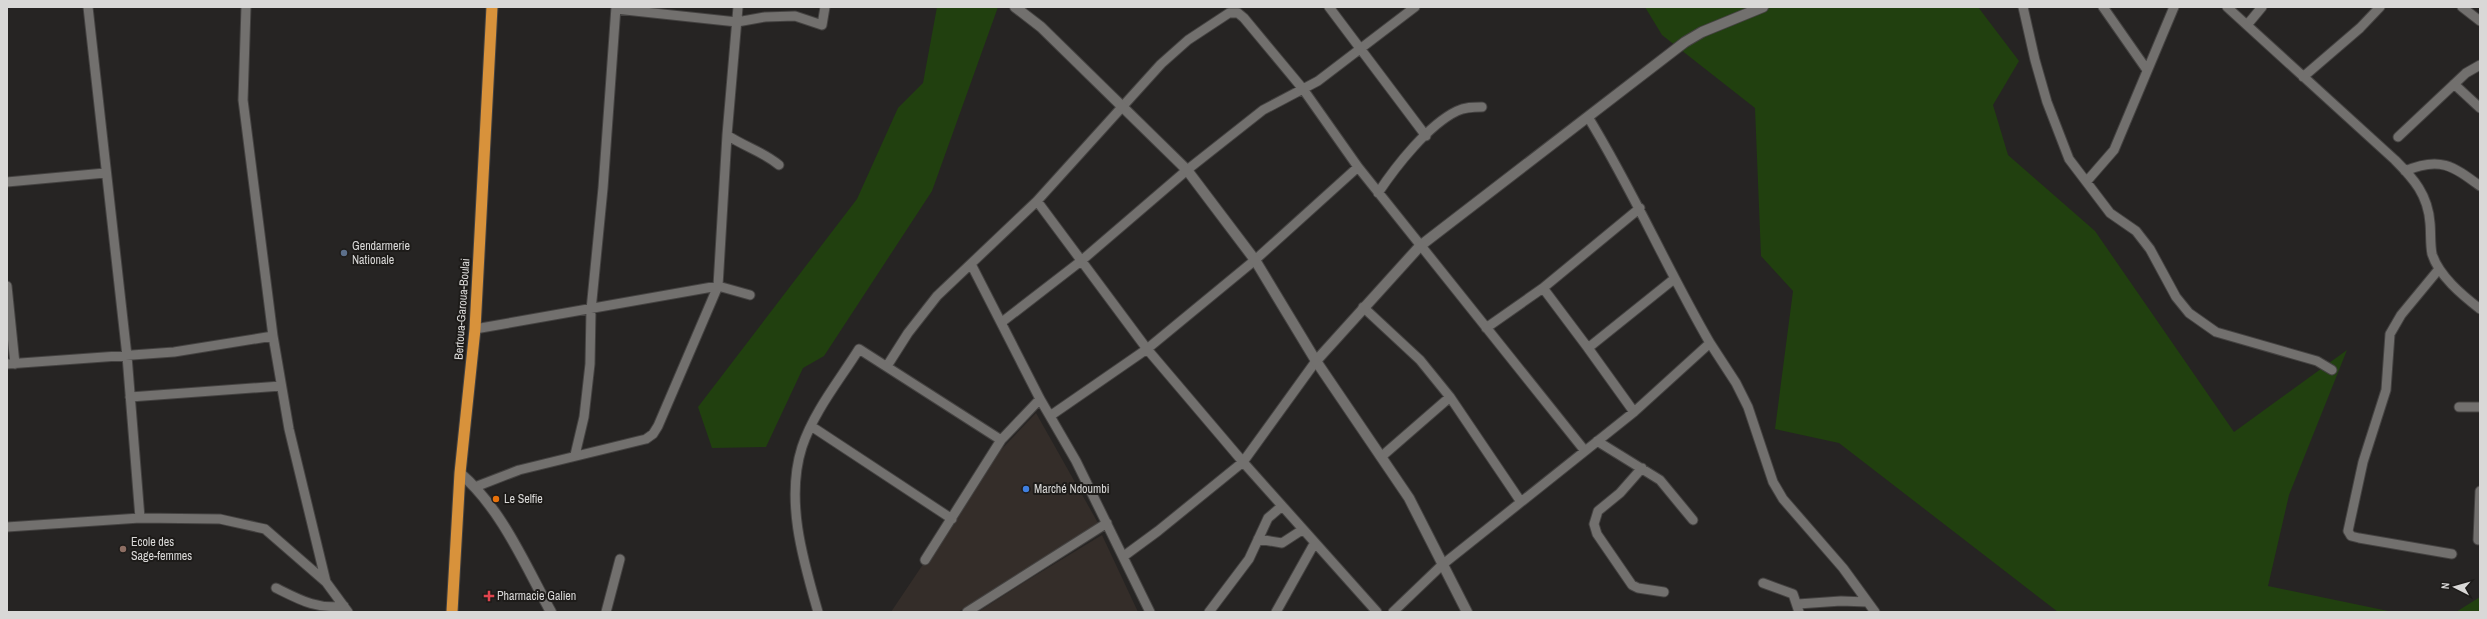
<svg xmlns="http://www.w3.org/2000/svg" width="2487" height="619" font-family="'Archivo Narrow',sans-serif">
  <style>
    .built { fill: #342d29 }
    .green { fill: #21400f }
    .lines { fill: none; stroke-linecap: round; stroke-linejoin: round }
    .minor-casing { stroke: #444241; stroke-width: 11 }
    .tertiary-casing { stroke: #444241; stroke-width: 12 }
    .trunk-casing { stroke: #444241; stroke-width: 13 }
    .minor { stroke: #72706e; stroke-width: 9 }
    .tertiary { stroke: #72706e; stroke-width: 10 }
    .trunk { stroke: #d8923b; stroke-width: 11 }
    .service-dot { fill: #5c6f8a; stroke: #1d1b19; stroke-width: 1.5 }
    .shop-dot { fill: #3f7fe0; stroke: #1d1b19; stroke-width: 1.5 }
    .food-dot { fill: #e8710a; stroke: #1d1b19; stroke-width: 1.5 }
    .education-dot { fill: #8d6e63; stroke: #1d1b19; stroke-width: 1.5 }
    .health-dot { fill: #e0444e; stroke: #1d1b19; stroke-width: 1.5 }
    .labels { text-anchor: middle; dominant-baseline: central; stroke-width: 4; stroke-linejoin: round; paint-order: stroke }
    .poi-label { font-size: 12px; fill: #d9d8d7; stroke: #1d1b19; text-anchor: start }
    .street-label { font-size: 12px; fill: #d9d8d7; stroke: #1d1b19 }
  </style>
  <rect width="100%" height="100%" fill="#262423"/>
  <path class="built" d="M 1036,413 L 1098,523 L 958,612 L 891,612 L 997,454 Z
    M 1102,535 L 1138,612 L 978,612 L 1023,583 Z"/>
  <path class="green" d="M 937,7 L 998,7 L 932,191 L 824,356 L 803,368 L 766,447 L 712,448 L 698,407 L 857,199 L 898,108 L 923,83 Z
    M 1645,7 L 1978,7 L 2019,61 L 1993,105 L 2008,155 L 2095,231 L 2234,432 L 2347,350 L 2289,495 L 2268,586 L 2393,612 L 2058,612 L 1839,443 L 1775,429 L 1793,291 L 1761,256 L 1755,108 L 1662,35 Z
    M 2480,597 L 2480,612 L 2456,612 Z"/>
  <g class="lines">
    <g class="minor-casing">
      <path id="minor" d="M 88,7 L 127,356 L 140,518
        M 246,7 L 243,100 L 273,336 L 289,429 L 326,582
        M 1329,7 L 1426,136
        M 2023,7 L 2035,60 L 2047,102 L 2069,159 L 2110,213 L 2136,231 L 2150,249 L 2176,297 L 2189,313 L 2216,332 L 2317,361 L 2332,370
        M 2103,7 L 2147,70
        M 2227,7 L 2395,160 C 2414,179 2428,195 2430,223 C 2431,233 2430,244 2432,254 C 2439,276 2462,295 2480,309
        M 2462,7 L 2480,21
        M 616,9 L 737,22 L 765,17 L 795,16 L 822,25 L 825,7
        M 2247,25 L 2262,7
        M 2303,77 L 2360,28 L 2380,7
        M 2454,84 L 2480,108
        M 727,135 C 745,147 762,151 779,165
        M 2398,137 L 2466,73 L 2480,65
        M 2405,171 C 2440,156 2453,166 2480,186
        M 2087,181 L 2114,150 L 2174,7
        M 7,182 L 105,173
        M 1378,193 C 1396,166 1428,125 1457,111 C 1465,107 1473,107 1482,107
        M 1037,201 L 1147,349 L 1243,462 L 1377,612
        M 971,264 L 1040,399 L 1076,461 L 1150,612
        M 2439,269 L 2401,315 L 2390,334 L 2386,390 L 2363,462 L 2348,531 L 2351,536 L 2359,538 L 2452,554
        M 7,286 L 15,364
        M 1543,288 L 1640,208
        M 1363,307 L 1420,360 L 1450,397
        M 1002,322 L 1081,261 L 1187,170 L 1263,110 L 1318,81 L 1415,7
        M 1486,328 L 1543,288 L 1588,348
        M 475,329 L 718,286 L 750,295
        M 1710,343 L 1736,383 L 1748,407 L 1773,482 L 1783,499 L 1843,568 L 1875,612
        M 7,364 L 174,352 L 273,336
        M 887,366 L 908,333 L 937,296 L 1037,201 L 1161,64 L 1188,40 L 1229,13 L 1238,13 L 1244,18 L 1303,89 L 1358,167 L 1585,451
        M 130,397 L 281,386
        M 2459,407 L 2480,407
        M 1634,412 L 1588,348 L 1674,279
        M 1050,416 L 1147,349 L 1255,260 L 1358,167
        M 811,426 L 952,519
        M 1597,441 L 1660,480 L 1693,520
        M 575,455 L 584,417 L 590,364 L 591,310 L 603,188 L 616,7
        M 1381,457 L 1450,397 L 1521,502
        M 1642,468 L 1620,493 L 1598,511 L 1594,524 L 1597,534 L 1632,585 L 1638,588 L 1664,592
        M 475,487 L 519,470 L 646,439 L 653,434 L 658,426 L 718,286 L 727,135 L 738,7
        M 7,527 L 140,518 L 220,519 L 265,529 L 326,582 L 348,612
        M 1258,539 L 1282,543 L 1302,530
        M 2478,540 L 2480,491
        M 1124,556 L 1158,531 L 1243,462 L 1316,361
        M 925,560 L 1001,440
        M 1763,583 L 1793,594 L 1799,612
        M 276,588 C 300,600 318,610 344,606
        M 1798,604 L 1841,601 L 1867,602
        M 606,612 L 620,559
        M 818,612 C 803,560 785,500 802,447 C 814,411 839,381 859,349 L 1001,440 L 1040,399
        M 967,612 L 1107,523
        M 1209,612 L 1249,559 L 1268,518 L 1282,506
        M 1276,612 L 1314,544
        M 1393,612 L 1442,565 L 1634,412 L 1710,343 C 1667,269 1633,190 1588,117"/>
    </g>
    <g class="tertiary-casing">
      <path id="tertiary" d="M 1015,7 L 1041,27 L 1187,170 L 1255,260 L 1316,361 L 1409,498 L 1467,612
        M 1316,361 L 1420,246 L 1685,42 L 1702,32 L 1763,7
        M 460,473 C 502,509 525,565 551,612"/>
    </g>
    <g class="trunk-casing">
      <path id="trunk" d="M 452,612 L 460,473 L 475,329 L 492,7"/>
    </g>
    <use href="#minor" class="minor"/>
    <use href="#tertiary" class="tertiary"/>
    <use href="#trunk" class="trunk"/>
  </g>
  <circle class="service-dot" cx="344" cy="253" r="4"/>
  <circle class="shop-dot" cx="1026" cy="489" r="4"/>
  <circle class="food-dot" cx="496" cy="499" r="4"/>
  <circle class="education-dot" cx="123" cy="549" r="4"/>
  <path class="health-dot" d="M487 590h4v4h4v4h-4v4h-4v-4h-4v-4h4z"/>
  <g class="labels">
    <g class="poi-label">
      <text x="352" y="246">Gendarmerie<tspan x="352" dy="14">Nationale</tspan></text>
      <text x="1034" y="489">Marché Ndoumbi</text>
      <text x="504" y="499">Le Selfie</text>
      <text x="131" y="542">Ecole des<tspan x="131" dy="14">Sage-femmes</tspan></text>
      <text x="497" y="596">Pharmacie Galien</text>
    </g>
    <g class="street-label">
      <text transform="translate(462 309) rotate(-86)">Bertoua-Garoua-Boulai</text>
    </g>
  </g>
  <rect width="2487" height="619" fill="none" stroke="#d9d8d7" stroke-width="16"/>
  <g transform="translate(2455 587) rotate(276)" stroke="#1d1b19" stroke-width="3" paint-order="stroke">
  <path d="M0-3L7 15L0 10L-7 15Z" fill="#d9d8d7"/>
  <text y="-6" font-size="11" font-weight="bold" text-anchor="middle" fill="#d9d8d7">N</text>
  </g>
</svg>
